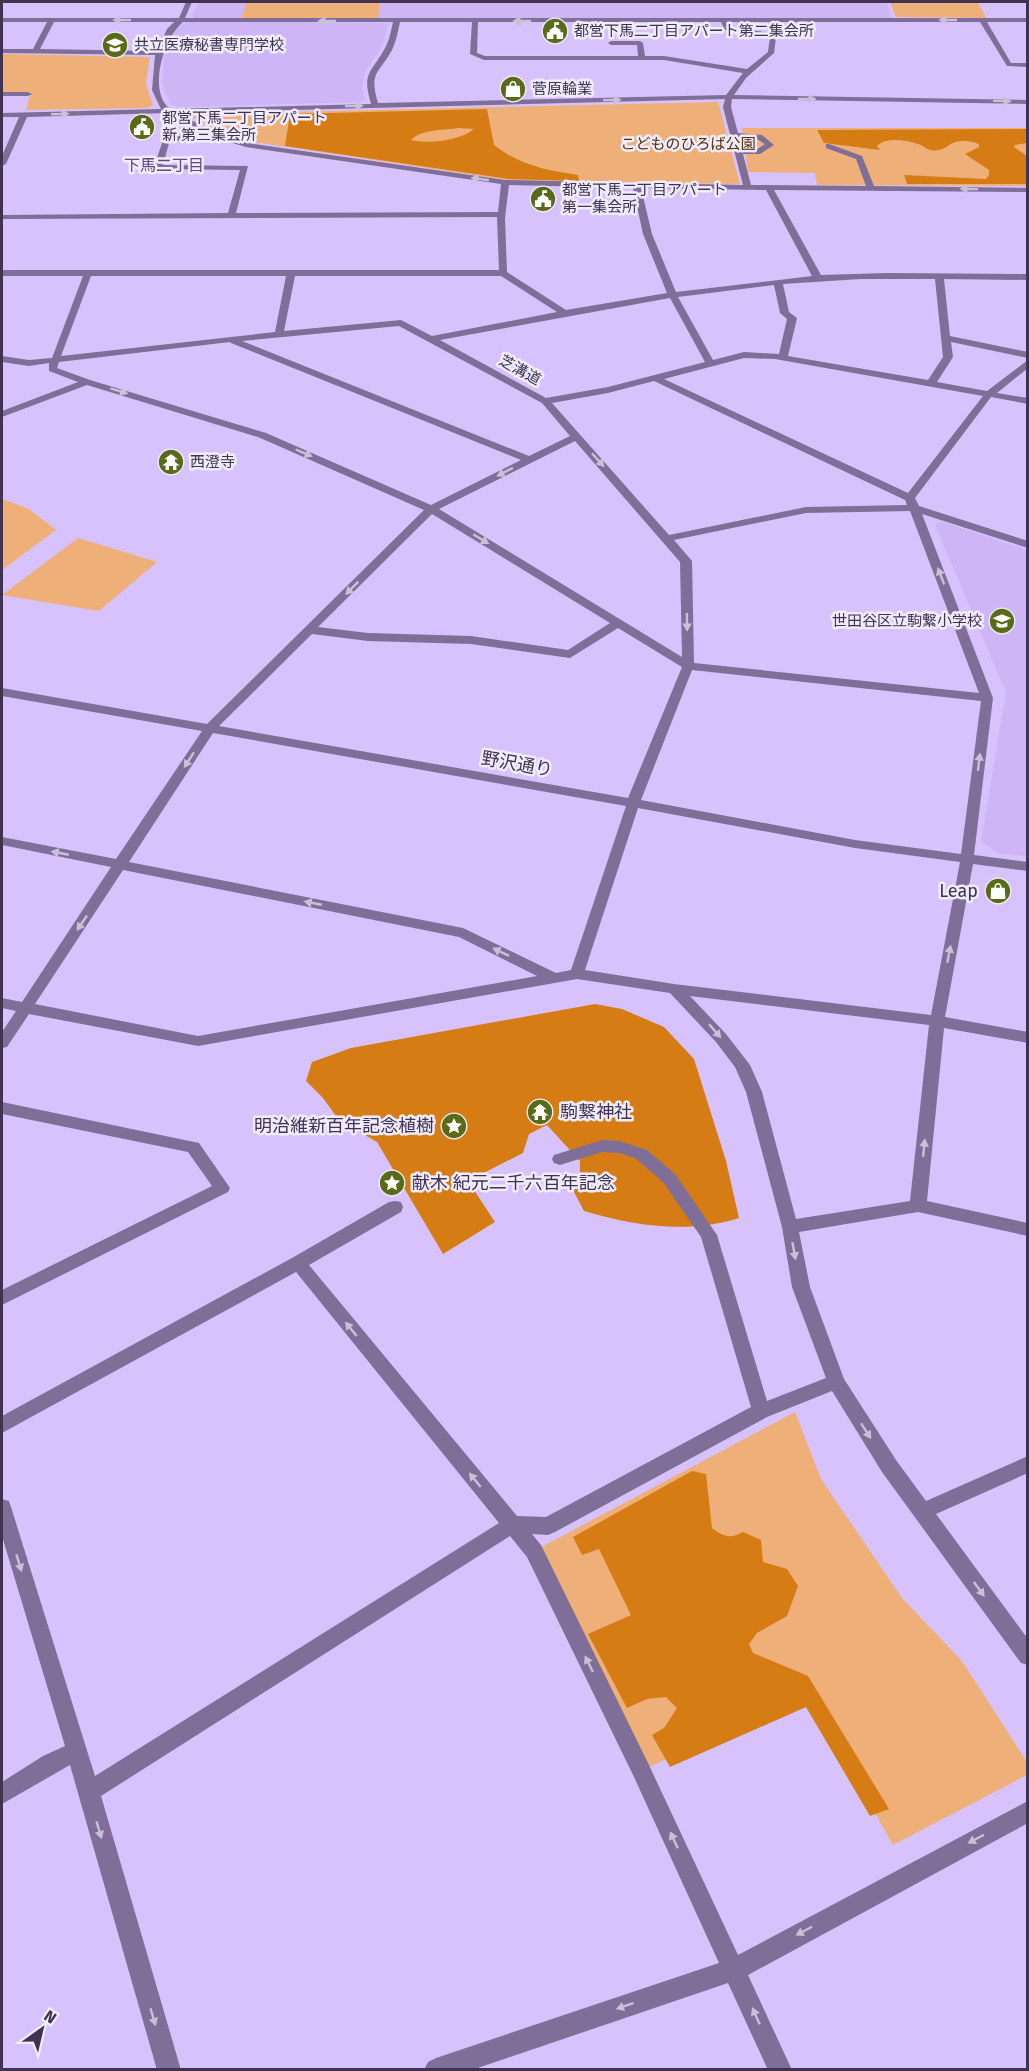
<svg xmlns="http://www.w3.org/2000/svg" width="1029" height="2071" font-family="'Fira Sans','Noto Sans JP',sans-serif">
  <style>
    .built { fill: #ceb5f6 }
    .green { fill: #eeaf78 }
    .forest { fill: #d57c14; fill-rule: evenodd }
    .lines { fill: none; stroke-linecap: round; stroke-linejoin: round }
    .minor { fill: #7e6e98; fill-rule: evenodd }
    .oneway { fill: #c9c0d8 }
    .labels { text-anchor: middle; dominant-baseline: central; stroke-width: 5; stroke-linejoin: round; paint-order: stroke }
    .far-poi-label { font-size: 15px; fill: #3f3351; stroke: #f1ecfb; text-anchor: start }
    .far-park-label { font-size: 15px; fill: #512d07; stroke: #f1ecfb }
    .far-street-label { font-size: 15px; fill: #3f3351; stroke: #f1ecfb }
    .far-neighbourhood-label { font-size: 16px; fill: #624788; stroke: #f1ecfb }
    .street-label { font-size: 18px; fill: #3f3351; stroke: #f1ecfb }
    .poi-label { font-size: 18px; fill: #3f3351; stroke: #f1ecfb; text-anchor: end }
  </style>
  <rect width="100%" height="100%" fill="#d7c2fd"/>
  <path class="built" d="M 199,2 L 887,2 L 891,18 L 195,18 L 191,17 Z
    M 191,21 L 383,23 L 388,24 L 383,45 L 365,72 L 362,88 L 365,100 L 359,102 L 178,107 L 170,104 L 162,85 L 164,56 L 178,25 Z
    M 940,521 L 1027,550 L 1027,856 L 999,854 L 981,841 L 1006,692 L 935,525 Z"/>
  <path class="green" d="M 247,2 L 380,2 L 378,19 L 241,19 Z
    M 890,2 L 978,2 L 986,18 L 896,17 Z
    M 2,54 L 150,57 L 146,84 L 153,105 L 147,108 L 26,110 L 31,92 L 2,92 Z
    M 718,102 L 740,184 L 507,180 L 241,140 L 220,132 L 192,117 L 198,114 Z
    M 742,128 L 1027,128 L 1027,186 L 817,185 L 815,173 L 748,172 Z
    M 2,499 L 29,509 L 56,530 L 2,570 Z
    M 78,538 L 157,562 L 99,611 L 2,595 Z
    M 795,1412 L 821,1479 L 902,1598 L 962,1661 L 1027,1762 L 1027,1775 L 893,1845 L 810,1699 L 641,1770 L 534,1551 Z"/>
  <path class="forest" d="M 487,109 L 494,145 C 519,165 548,171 578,175 L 579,181 L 509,179 L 285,146 L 290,114 ZM 459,128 L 474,129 C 460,141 428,144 411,140 C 421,129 445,130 459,128 Z
    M 1027,129 L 1027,143 L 1015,145 L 1014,147 L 1027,156 L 1027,184 L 907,184 L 904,175 L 986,179 L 989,175 L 989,170 L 965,154 L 979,147 L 979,144 C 949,133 949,154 931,150 C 925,149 923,145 918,144 C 906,140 886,137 877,146 L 880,150 L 824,143 L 817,130 Z
    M 595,1004 L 622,1009 L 664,1027 L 694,1059 L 726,1161 L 739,1218 C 689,1234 633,1226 584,1211 L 574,1192 L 580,1171 L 580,1161 L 547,1125 L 529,1134 L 523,1153 L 468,1181 L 495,1222 L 443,1254 L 377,1142 L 339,1120 L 323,1098 L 306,1081 L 312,1062 L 351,1048 Z
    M 692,1471 L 706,1474 L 712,1528 C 724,1537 730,1539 743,1532 L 761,1540 L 763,1562 L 787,1569 L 798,1586 L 787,1616 L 757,1633 L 749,1644 L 753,1653 L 808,1676 L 889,1809 L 870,1816 L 806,1707 L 670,1767 L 652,1735 L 664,1728 L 677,1708 L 666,1697 L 647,1699 L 627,1708 L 588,1634 L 631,1615 L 599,1549 L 582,1555 L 573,1537 Z"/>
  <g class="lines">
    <path class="minor" d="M 186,2 L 192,2 L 185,18 L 1028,18 L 1028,22 L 987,22 L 1011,63 L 1028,63 L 1028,67 L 1007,66 L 980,22 L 778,22 L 774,53 L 746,78 L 734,95 L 1028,100 L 1028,104 L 732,99 L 731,107 L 738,133 L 762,135 L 774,145 L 760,154 L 743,154 L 751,185 L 866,186 L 856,159 L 826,148 L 826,144 L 829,144 L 862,156 L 874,186 L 1028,188 L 1028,192 L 774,190 L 821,275 L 888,273 L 1028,274 L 1028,280 L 944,279 L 950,336 L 1028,352 L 1028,358 L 951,342 L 953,357 L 937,382 L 987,391 L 1028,360 L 1028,368 L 997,393 L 1028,398 L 1028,404 L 991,397 L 915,498 L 919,506 L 1028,541 L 1028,548 L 922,514 L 993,698 L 974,855 L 1028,862 L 1028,871 L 973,864 L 945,1017 L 1028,1032 L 1028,1043 L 944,1028 L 927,1201 L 1028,1223 L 1028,1236 L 918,1212 L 799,1232 L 810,1287 L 844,1379 L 896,1460 L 926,1501 L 1028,1456 L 1028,1473 L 936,1514 L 1028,1639 L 1028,1665 L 1021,1663 L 882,1472 L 832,1391 L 767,1417 L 555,1532 L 548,1535 L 532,1534 L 541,1545 L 648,1763 L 738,1955 L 1028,1801 L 1028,1823 L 748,1975 L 792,2070 L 768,2070 L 728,1983 L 472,2070 L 424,2070 L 428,2062 L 436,2058 L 719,1963 L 634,1777 L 527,1557 L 510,1536 L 101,1796 L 181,2070 L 157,2070 L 70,1765 L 2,1804 L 2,1782 L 43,1756 L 65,1746 L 2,1536 L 2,1499 L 9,1501 L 11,1507 L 95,1776 L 499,1523 L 296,1272 L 2,1433 L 2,1416 L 292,1258 L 389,1202 L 395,1201 L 401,1202 L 403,1207 L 401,1212 L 309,1265 L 517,1516 L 546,1517 L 751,1407 L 701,1237 L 663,1182 L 635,1158 L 619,1153 L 602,1152 L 560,1165 L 554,1163 L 552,1159 L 554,1155 L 602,1140 L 619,1141 L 647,1150 L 675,1174 L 717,1235 L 767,1401 L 826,1378 L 792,1287 L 782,1227 L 746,1092 L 735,1067 L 716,1042 L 670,993 L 577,979 L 198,1046 L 29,1014 L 7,1047 L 2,1048 L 2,1032 L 16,1011 L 2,1008 L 2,998 L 22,1002 L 111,867 L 2,845 L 2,837 L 116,859 L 202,731 L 2,696 L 2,688 L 207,724 L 424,510 L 258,437 L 87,385 L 2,417 L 2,411 L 78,382 L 49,371 L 49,363 L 29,366 L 2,362 L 2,356 L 29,360 L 52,358 L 83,276 L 2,276 L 2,270 L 499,270 L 497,217 L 2,219 L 2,215 L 228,213 L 240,170 L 158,169 L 154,167 L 163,140 L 200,131 L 168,113 L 27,117 L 6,164 L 2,166 L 2,156 L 19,117 L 2,117 L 2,113 L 161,109 L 152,90 L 155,55 L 2,53 L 2,49 L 33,49 L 47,22 L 2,22 L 2,18 L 179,18 ZM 54,22 L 174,22 L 167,29 L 157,51 L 40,49 ZM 183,22 L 393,22 C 391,31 389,42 384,50 C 370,74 362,73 371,104 L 170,109 C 147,91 164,37 183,22 ZM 400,22 L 472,22 L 470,54 L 484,60 L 664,60 L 743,73 L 726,95 L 378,103 C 369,72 378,75 392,50 C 396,42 398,31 400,22 ZM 478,22 L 721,22 L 725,30 L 770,37 L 768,52 L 747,69 L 664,56 L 645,56 L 643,43 L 640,41 L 611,41 L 608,43 L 611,45 L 637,45 L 638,56 L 485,56 L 477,53 ZM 728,22 L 772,22 L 770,33 L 730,27 ZM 725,99 L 723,107 L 743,185 L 505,180 L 247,143 L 217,134 L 178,113 ZM 206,135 L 246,147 L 501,184 L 498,212 L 236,213 L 248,166 L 163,165 L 169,143 ZM 739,137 L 757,139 L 765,144 L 756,150 L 742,150 ZM 509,185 L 633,188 L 643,234 L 667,293 L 566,310 L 507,272 L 505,218 ZM 641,188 L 766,190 L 812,276 L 676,292 L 652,234 ZM 91,276 L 286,276 L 275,332 L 61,356 ZM 295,276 L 501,276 L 557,312 L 432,336 L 401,320 L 284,331 ZM 935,279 L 943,357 L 928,380 L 788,356 L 797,318 L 789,312 L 783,284 L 861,279 ZM 774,285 L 780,313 L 787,319 L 779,354 L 744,352 L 713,360 L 678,297 ZM 670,298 L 705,362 L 608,387 L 546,398 L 440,340 ZM 399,326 L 542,403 L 570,436 L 529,456 L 242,341 ZM 230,342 L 231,343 L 521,460 L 431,505 L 266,433 L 90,380 L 57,368 L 59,362 ZM 744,358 L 775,359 L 983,396 L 908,493 L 664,379 ZM 654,381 L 905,500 L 907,505 L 806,507 L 669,535 L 552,403 L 608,393 ZM 575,441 L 680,562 L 682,657 L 439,509 ZM 910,511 L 979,693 L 694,663 L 692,561 L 674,540 L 806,513 ZM 432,514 L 610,623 L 568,650 L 471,636 L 368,633 L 318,627 ZM 618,628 L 682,667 L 628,798 L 219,726 L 312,634 L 368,641 L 471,644 L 570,658 ZM 692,670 L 981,701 L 961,854 L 855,840 L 641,800 ZM 213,733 L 626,806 L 571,970 L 556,973 L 463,928 L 129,862 ZM 638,808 L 855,848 L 960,862 L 931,1015 L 674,984 L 585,970 ZM 123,870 L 459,937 L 537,976 L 198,1036 L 35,1004 ZM 690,996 L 929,1025 L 910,1201 L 796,1219 L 762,1092 L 750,1065 L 726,1034 Z
      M 2,92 L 28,92 L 32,94 L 28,96 L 2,96 Z
      M 2,1102 L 199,1143 L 230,1188 L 228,1192 L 2,1305 L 2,1290 L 212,1186 L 188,1152 L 2,1114 Z"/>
  </g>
  <defs><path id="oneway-solid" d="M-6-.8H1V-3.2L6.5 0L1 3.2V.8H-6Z" transform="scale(1.5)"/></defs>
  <g class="oneway">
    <use href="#oneway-solid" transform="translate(122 20) rotate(180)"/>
    <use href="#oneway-solid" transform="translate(948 20) rotate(180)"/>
    <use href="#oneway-solid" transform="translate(327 21) rotate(-180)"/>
    <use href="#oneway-solid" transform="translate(522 21) rotate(180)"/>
    <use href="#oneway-solid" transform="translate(807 99) rotate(1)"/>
    <use href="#oneway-solid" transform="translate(612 100) rotate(-1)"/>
    <use href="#oneway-solid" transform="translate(1002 101) rotate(1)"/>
    <use href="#oneway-solid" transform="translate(354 106) rotate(-1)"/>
    <use href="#oneway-solid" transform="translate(60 114) rotate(-2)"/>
    <use href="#oneway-solid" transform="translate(480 179) rotate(-172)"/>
    <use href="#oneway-solid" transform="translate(969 189) rotate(-179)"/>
    <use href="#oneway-solid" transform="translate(119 391) rotate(17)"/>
    <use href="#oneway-solid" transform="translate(304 453) rotate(23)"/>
    <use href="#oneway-solid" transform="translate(598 460) rotate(48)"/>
    <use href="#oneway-solid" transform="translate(505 472) rotate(153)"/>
    <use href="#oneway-solid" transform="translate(481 539) rotate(31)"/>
    <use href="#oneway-solid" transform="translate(941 576) rotate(-111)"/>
    <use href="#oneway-solid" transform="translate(352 588) rotate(135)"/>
    <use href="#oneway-solid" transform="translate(687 622) rotate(89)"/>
    <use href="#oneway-solid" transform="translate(189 760) rotate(123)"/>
    <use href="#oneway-solid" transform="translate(979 762) rotate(-83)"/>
    <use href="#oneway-solid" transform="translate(60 853) rotate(-169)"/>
    <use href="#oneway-solid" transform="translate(313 903) rotate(-169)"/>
    <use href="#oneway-solid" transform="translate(82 923) rotate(124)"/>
    <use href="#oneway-solid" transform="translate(501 952) rotate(-154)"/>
    <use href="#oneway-solid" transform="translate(949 954) rotate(-79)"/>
    <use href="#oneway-solid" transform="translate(715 1031) rotate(49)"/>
    <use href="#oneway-solid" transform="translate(924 1148) rotate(-84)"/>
    <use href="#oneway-solid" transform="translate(794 1251) rotate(80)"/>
    <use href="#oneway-solid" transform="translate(351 1329) rotate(-129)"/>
    <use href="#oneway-solid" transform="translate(866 1431) rotate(57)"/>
    <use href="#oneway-solid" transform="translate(475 1480) rotate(-129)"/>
    <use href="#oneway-solid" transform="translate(19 1563) rotate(73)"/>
    <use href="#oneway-solid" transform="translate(979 1589) rotate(54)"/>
    <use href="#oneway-solid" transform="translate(589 1664) rotate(-116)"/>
    <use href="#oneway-solid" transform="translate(99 1830) rotate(74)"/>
    <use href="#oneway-solid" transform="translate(976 1839) rotate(152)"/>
    <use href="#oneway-solid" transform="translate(674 1840) rotate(-115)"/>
    <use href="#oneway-solid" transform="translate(804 1931) rotate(152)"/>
    <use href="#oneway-solid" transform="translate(625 2006) rotate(161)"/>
    <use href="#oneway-solid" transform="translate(756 2016) rotate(-114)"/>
    <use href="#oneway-solid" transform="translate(153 2017) rotate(74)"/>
  </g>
  <defs>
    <g id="civic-disc" transform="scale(1.35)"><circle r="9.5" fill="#596b18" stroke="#f1ecfb"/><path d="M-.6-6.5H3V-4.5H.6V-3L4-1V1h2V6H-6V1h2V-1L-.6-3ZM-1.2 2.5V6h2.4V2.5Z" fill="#fff"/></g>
    <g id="university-disc" transform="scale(1.35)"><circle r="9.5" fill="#596b18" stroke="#f1ecfb"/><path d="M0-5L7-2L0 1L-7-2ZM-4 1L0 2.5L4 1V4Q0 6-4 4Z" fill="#fff"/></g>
    <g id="shop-disc" transform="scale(1.35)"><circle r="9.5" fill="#596b18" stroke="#f1ecfb"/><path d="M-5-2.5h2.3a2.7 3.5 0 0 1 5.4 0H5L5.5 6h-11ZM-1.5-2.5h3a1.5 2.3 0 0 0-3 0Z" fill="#fff"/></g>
    <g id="temple-disc" transform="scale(1.35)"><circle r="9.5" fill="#596b18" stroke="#f1ecfb"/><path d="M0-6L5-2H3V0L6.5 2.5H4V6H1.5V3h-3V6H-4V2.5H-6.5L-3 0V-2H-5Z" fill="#fff"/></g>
    <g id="school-disc" transform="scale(1.35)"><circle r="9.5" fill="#596b18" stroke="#f1ecfb"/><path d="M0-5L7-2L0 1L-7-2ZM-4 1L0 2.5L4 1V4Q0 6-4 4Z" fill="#fff"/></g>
    <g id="sight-disc" transform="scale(1.35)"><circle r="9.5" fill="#596b18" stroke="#f1ecfb"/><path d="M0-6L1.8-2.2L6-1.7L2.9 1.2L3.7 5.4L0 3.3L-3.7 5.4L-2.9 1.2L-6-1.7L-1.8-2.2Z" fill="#fff"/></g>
  </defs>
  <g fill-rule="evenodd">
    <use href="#civic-disc" x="555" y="31"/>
    <use href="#university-disc" x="115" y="45"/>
    <use href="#shop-disc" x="513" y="89"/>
    <use href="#civic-disc" x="142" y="127"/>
    <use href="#civic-disc" x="543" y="199"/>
    <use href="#temple-disc" x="171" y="462"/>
    <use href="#school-disc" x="1002" y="621"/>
    <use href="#shop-disc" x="998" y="891"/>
    <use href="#temple-disc" x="540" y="1112"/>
    <use href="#sight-disc" x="454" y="1126"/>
    <use href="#sight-disc" x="392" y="1183"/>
  </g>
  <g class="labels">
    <g class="far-poi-label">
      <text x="574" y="31">都営下馬二丁目アパート第二集会所</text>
      <text x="134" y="45">共立医療秘書専門学校</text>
      <text x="532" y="89">菅原輪業</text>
      <text x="162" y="118">都営下馬二丁目アパート<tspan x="162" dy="17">新 第三集会所</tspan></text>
      <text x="562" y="190">都営下馬二丁目アパート<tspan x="562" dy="17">第一集会所</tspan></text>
      <text x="190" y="462">西澄寺</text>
      <text x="982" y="621" text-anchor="end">世田谷区立駒繋小学校</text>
    </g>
    <g class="far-park-label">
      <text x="688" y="144">こどものひろば公園</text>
    </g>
    <g class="far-street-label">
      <text transform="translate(520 370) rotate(29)">芝溝道</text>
    </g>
    <g class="far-neighbourhood-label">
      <text x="164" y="165">下馬二丁目</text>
    </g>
    <g class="street-label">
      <text transform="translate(517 764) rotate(10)">野沢通り</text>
    </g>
    <g class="poi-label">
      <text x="978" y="891">Leap</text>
      <text x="560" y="1112" text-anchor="start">駒繋神社</text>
      <text x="434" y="1126">明治維新百年記念植樹</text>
      <text x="412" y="1183" text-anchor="start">献木 紀元二千六百年記念</text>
    </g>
  </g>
  <rect width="1029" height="2071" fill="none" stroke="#3f3351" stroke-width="6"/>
  <g transform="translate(42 2029) rotate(34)" stroke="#f1ecfb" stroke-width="4.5" paint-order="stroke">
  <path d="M0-4.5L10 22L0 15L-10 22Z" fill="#3f3351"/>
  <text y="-9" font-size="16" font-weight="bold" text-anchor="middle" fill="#3f3351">N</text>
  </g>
</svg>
